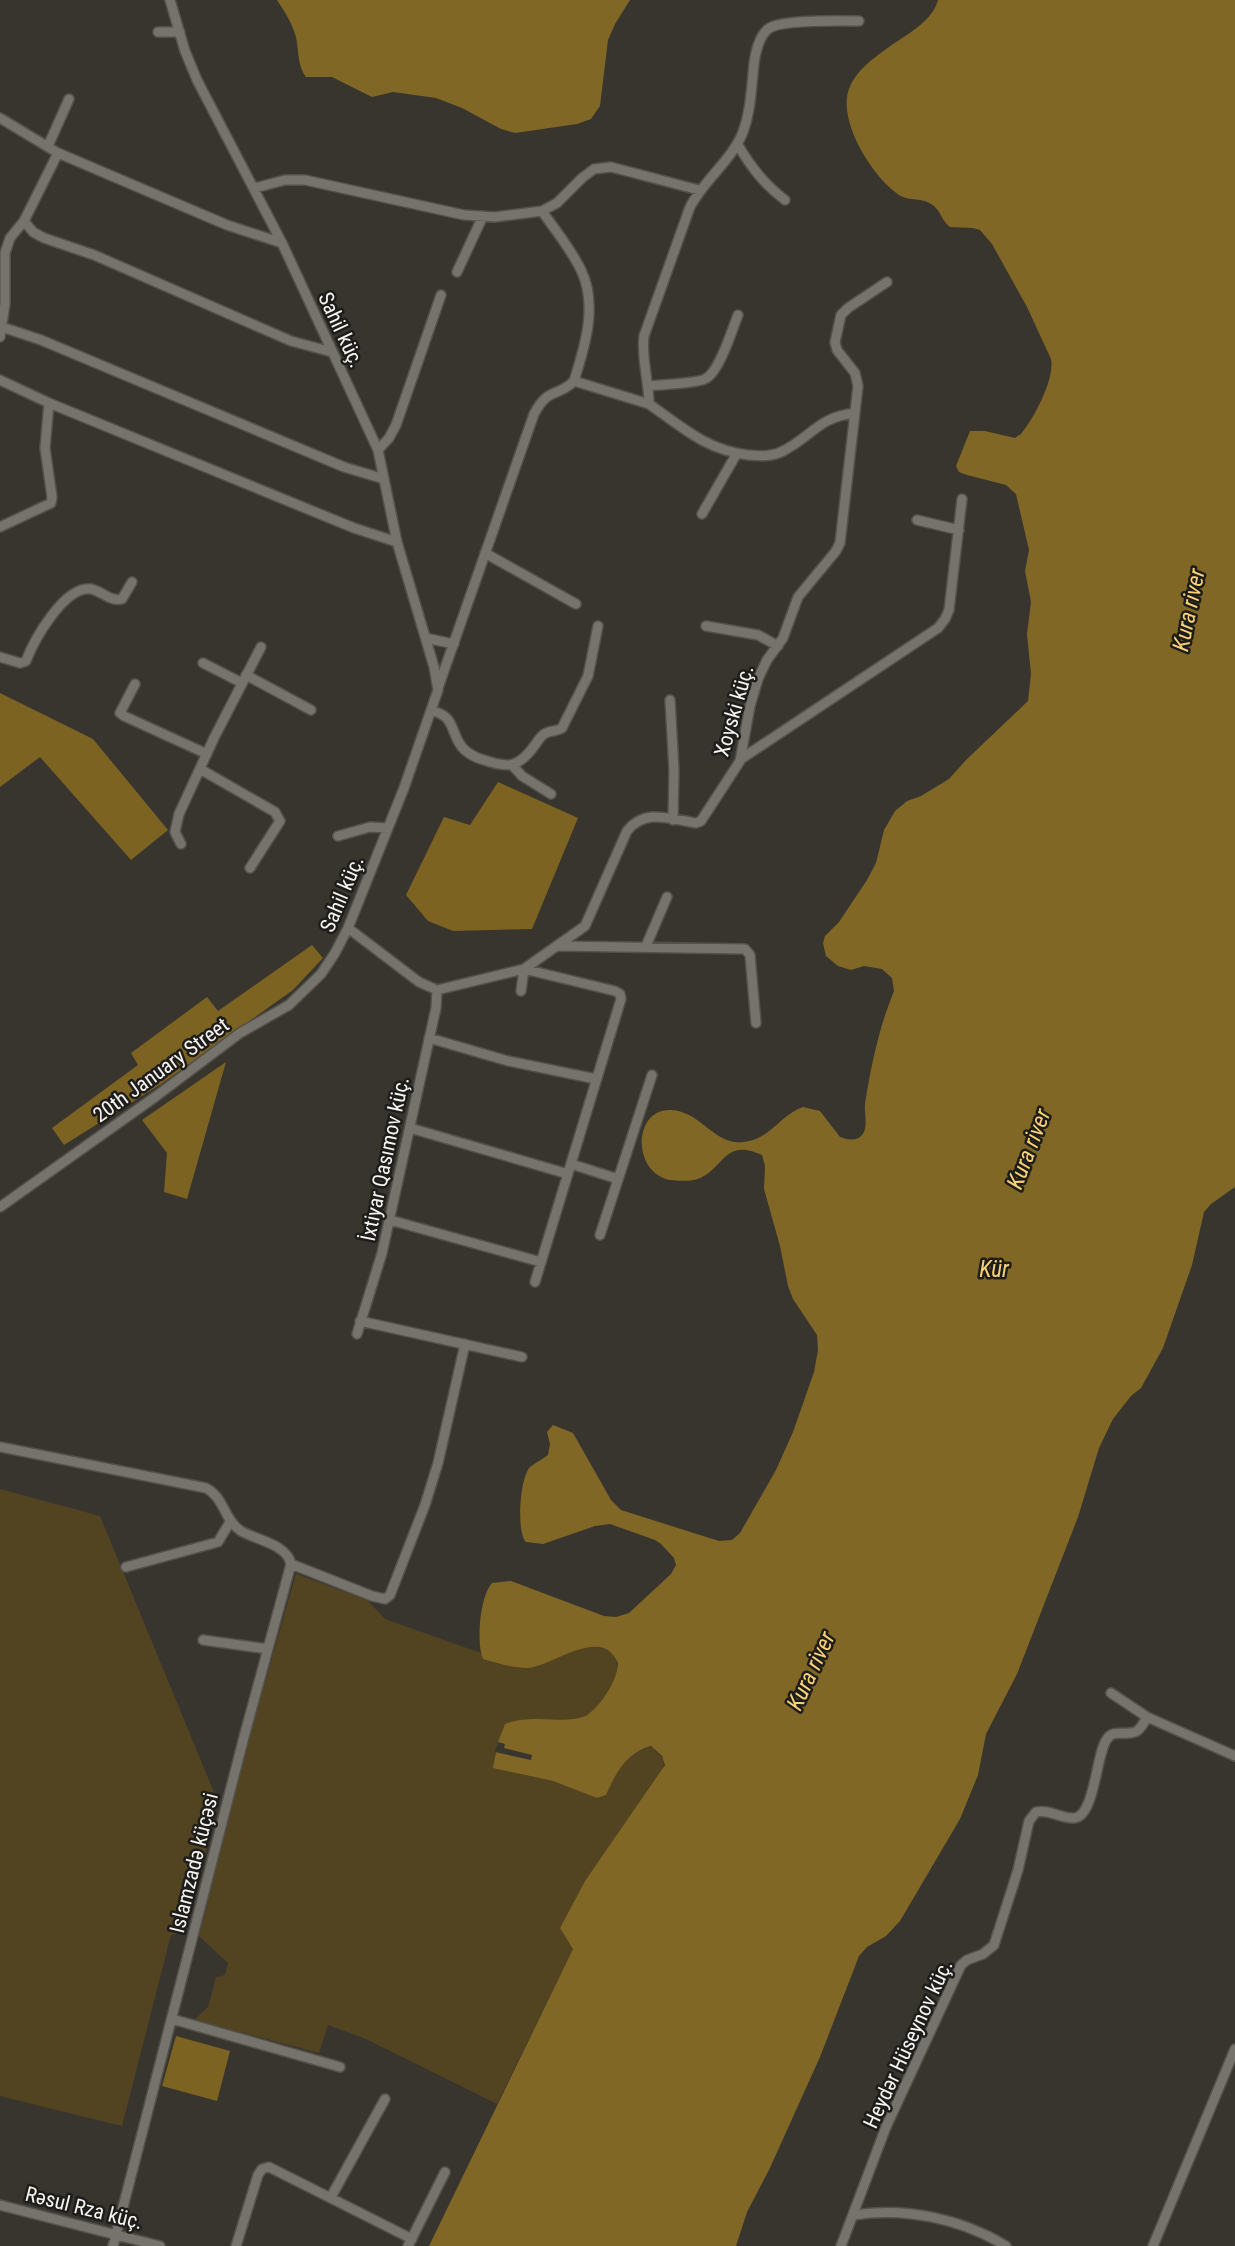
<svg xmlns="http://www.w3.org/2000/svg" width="1235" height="2246" font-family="'Roboto Condensed',sans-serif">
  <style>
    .green { fill: #534421 }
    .forest { fill: #7d6321 }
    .water { fill: #816726 }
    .pier { fill: #38352f }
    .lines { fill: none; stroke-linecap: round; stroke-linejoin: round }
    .minor-casing { stroke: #52514b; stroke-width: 12 }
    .minor { stroke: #76736c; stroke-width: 9 }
    .labels { text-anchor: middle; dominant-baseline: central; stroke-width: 5; stroke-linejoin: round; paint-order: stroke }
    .street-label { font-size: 21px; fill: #f5f4f0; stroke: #1e1d1a }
    .water-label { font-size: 23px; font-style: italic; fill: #f9d277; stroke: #1e1d1a }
  </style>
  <rect width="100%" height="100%" fill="#38352f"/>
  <path class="green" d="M 0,1489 L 100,1516 L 218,1802 L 186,1932 L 171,1935 L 122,2126 L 0,2096 Z
    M 296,1574 L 367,1600 L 385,1619 L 481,1653 L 483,1659 C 497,1663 512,1669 527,1667 C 556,1665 586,1631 615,1656 C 624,1676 601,1705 586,1716 C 560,1725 531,1713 505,1724 L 495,1752 L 520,1774 L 553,1781 L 597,1798 L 606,1795 C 615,1774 628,1750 652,1747 L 664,1760 L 662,1773 L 585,1881 L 560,1928 L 573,1949 L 497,2104 L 366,2039 L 328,2025 L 319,2053 L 194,2020 L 208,2007 L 216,1977 L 225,1975 L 228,1963 L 199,1936 L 249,1739 Z"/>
  <path class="forest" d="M 0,693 L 93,739 L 168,830 L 131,860 L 40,757 L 0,787 Z
    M 498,782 L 578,818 L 532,929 L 453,931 L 428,921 L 406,895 L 444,817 L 470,825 Z
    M 312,945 L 323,958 L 293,990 L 161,1084 L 64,1145 L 52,1128 L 138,1065 L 131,1053 L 207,997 L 218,1011 Z
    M 226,1062 L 187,1199 L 164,1192 L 167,1153 L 142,1120 Z
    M 176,2036 L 230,2051 L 217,2101 L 162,2086 Z"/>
  <path class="water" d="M 277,0 L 630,0 L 615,24 L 608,40 L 600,106 L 591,119 L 577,124 L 515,133 L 501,129 L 462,108 L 436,98 L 393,92 L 372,97 L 332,77 L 306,77 C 297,65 299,51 296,37 C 292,23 285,12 277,0 Z
    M 938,0 L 1235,0 L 1235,1187 L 1211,1204 L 1204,1212 L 1192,1265 L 1163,1348 L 1141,1388 L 1131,1396 L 1113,1419 L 1099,1448 L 1078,1517 L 1017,1674 L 986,1734 L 978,1775 L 960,1819 L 900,1921 L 886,1936 L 867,1947 L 859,1956 L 820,2057 L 769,2170 L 747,2212 L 736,2246 L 429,2246 L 573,1949 L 560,1928 L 585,1881 L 665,1765 L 662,1756 L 651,1746 C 627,1752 615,1774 606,1795 L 597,1798 L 553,1781 L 493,1768 L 498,1742 L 505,1724 C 531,1713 560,1725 586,1716 C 601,1705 617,1682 618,1663 C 601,1624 552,1667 527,1668 C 512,1668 497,1663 483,1659 C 476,1643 480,1596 492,1583 L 511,1581 L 604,1616 L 616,1617 L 629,1613 L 671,1574 L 676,1565 L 674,1558 L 661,1544 L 655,1540 L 610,1524 L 595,1526 L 543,1544 L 526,1542 C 516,1532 520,1477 530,1467 C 535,1463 543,1459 548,1455 L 550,1444 L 547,1432 L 553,1425 L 573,1433 L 611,1500 L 621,1510 L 719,1541 L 732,1540 L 740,1533 L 776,1470 L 793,1432 L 814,1372 L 818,1350 L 817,1335 L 793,1299 L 788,1286 L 780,1246 L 764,1189 L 765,1166 L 762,1155 C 726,1138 724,1166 702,1177 C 694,1182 680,1181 670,1180 C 631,1172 633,1107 672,1110 C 703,1112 716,1150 749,1141 C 772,1136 782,1114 803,1107 L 820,1111 L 840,1137 C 846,1139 855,1142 861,1136 C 869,1128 864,1114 865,1104 C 871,1066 879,1027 894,991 L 892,978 L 882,969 L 864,966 L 851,970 L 838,966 L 826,956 L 823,943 L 825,936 L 839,922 L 867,880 L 876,863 L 884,830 L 895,811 L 907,801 L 921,796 L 949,779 L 966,760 L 1028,701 L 1031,674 L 1027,634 L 1031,602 L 1025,571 L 1029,550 L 1016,494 L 1006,485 L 967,475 L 959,472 L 956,466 L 970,431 L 985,431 L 1015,438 L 1021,434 C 1034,418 1055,379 1051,359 L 1027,307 L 992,244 L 980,230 L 973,228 L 950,227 C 942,221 941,212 934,206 C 921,196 910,202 899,195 C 873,178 837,121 849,89 C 856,70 874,58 889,47 C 907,34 932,22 938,0 Z"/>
  <path class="pier" d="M 498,1742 L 505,1744 L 504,1748 L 532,1755 L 531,1760 L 495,1752 Z"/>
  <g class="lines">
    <g class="minor-casing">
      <path id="minor" d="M 158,32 L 180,32
        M 0,118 L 58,153 L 227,225 L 282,243
        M 738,145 C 751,167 764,184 785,200
        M 48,146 L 69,99
        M 255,188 L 285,180 L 305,180 L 464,215 L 495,217 L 542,211 L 557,203 L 582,178 L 594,169 L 611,167 L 699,190
        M 24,221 L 33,232 L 44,238 L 94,255 L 291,341 L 332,352
        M 457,272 L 483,216
        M 2,327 L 41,340 L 344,467 L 384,479
        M 0,337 L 5,304 L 5,253 L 10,238 L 24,221 L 58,153
        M 0,380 L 49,403 L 354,528 L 397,542
        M 574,381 L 649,404
        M 649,386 C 663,384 694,384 705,379 C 719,373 732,330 738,315
        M 855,413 C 819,417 813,435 785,450 C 773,457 761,456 748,455 C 706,450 682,427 649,404 C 649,381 641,358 644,336 L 690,207 C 704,180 732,160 743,132 C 750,113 751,94 753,74 C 754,60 757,38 768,29 C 781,19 841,21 859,21
        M 378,450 L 389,438 L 396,425 L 441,295
        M 702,514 L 737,453
        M 917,520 L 959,530
        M 0,527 L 51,503 L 52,497 L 45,448 L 49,403
        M 485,553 L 576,604
        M 706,626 L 758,635 L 778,646
        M 426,638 L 454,644
        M 0,657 L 20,663 L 26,661 C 34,640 64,586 91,589 C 102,591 110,602 122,599 L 132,582
        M 203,663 L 242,683
        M 246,675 L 311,710
        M 135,684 L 120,713 L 124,716 L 207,754
        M 438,688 L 534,414 C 549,386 557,398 574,381 C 585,346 598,305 581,270 C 571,249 555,230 542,211
        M 670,700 L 674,770 L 673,820
        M 431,710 C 452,717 449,722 458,741 C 463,751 473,757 484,760 C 510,769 519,767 535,745 C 538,741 541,735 546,733 C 552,730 556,732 562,728 L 588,676 L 598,626
        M 741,759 L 938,628 L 945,619 L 949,610 L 962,499
        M 513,766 L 522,776 L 551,794
        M 200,769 L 275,812 L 280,821 L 250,868
        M 338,836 L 370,827 L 388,828
        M 181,844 L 175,832 L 179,814 L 214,738 L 261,647
        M 348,928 L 419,982 L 437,990 L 524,969 L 585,926 L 627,831 C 645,808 670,819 696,823 L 701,821 L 740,761 L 750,706 L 758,679 L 767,660 L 783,638 L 798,597 L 836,551 L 840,543 L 858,386 L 855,373 L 837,350 L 835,342 L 841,315 L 848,308 L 887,282
        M 558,946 L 745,949 L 750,955 L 756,1023
        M 646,946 L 667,897
        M 521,991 L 524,969 L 615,991 L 620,994 L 621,999 L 535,1282
        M 429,1038 L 508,1061 L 596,1079
        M 410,1128 L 568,1174
        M 571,1164 L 618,1179
        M 0,1207 L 155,1097 L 240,1033 L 289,1005 L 321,974 L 335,953 L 348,928 L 404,788 L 438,690 L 434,667 L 397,542 L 378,450 L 282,243 L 197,80 L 185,51 L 170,0
        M 390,1220 L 541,1262
        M 600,1235 L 652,1075
        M 360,1321 L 522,1357
        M 357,1334 L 382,1253 L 436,1008 L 437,990
        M 0,1447 L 206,1488 C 224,1497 224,1520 241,1531 C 256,1540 287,1544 291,1564 L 244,1737 L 113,2246
        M 291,1564 L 372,1596 L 385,1599 L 390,1595 L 425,1505 L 438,1463 L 465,1344
        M 126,1567 L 218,1542 L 230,1522
        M 203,1640 L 268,1649
        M 1111,1693 L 1147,1717
        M 172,2019 L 340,2067
        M 331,2197 L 385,2099
        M 0,2205 L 160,2246
        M 854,2215 C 906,2207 962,2219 1006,2246
        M 236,2246 L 258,2175 L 262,2169 L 269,2167 L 412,2239
        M 408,2246 L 445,2172
        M 841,2246 L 886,2127 L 961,1965 L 967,1960 L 983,1954 L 994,1945 L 1018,1870 L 1029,1821 L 1036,1812 C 1050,1809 1061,1819 1074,1818 C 1095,1817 1096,1753 1107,1739 C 1114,1728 1127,1737 1137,1731 C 1141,1728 1145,1721 1147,1717 L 1235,1756
        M 1153,2246 L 1235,2049"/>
    </g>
    <use href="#minor" class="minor"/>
  </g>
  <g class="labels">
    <g class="street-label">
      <text transform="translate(341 330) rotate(65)">Sahil küç.</text>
      <text transform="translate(734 711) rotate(-74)">Xoyski küç.</text>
      <text transform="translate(342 894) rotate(-67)">Sahil küç.</text>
      <text transform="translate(161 1070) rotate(-36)">20th January Street</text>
      <text transform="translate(385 1159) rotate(-78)">İxtiyar Qasımov küç.</text>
      <text transform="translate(194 1863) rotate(-76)">Islamzadə küçəsi</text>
      <text transform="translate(908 2044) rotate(-65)">Heydər Hüseynov küç.</text>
      <text transform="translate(84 2208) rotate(14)">Rəsul Rza küç.</text>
    </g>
    <g class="water-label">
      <text transform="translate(1189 610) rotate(-78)">Kura river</text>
      <text transform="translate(1029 1149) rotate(-69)">Kura river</text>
      <text x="994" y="1269">Kür</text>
      <text transform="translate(811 1671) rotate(-65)">Kura river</text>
    </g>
  </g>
</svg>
